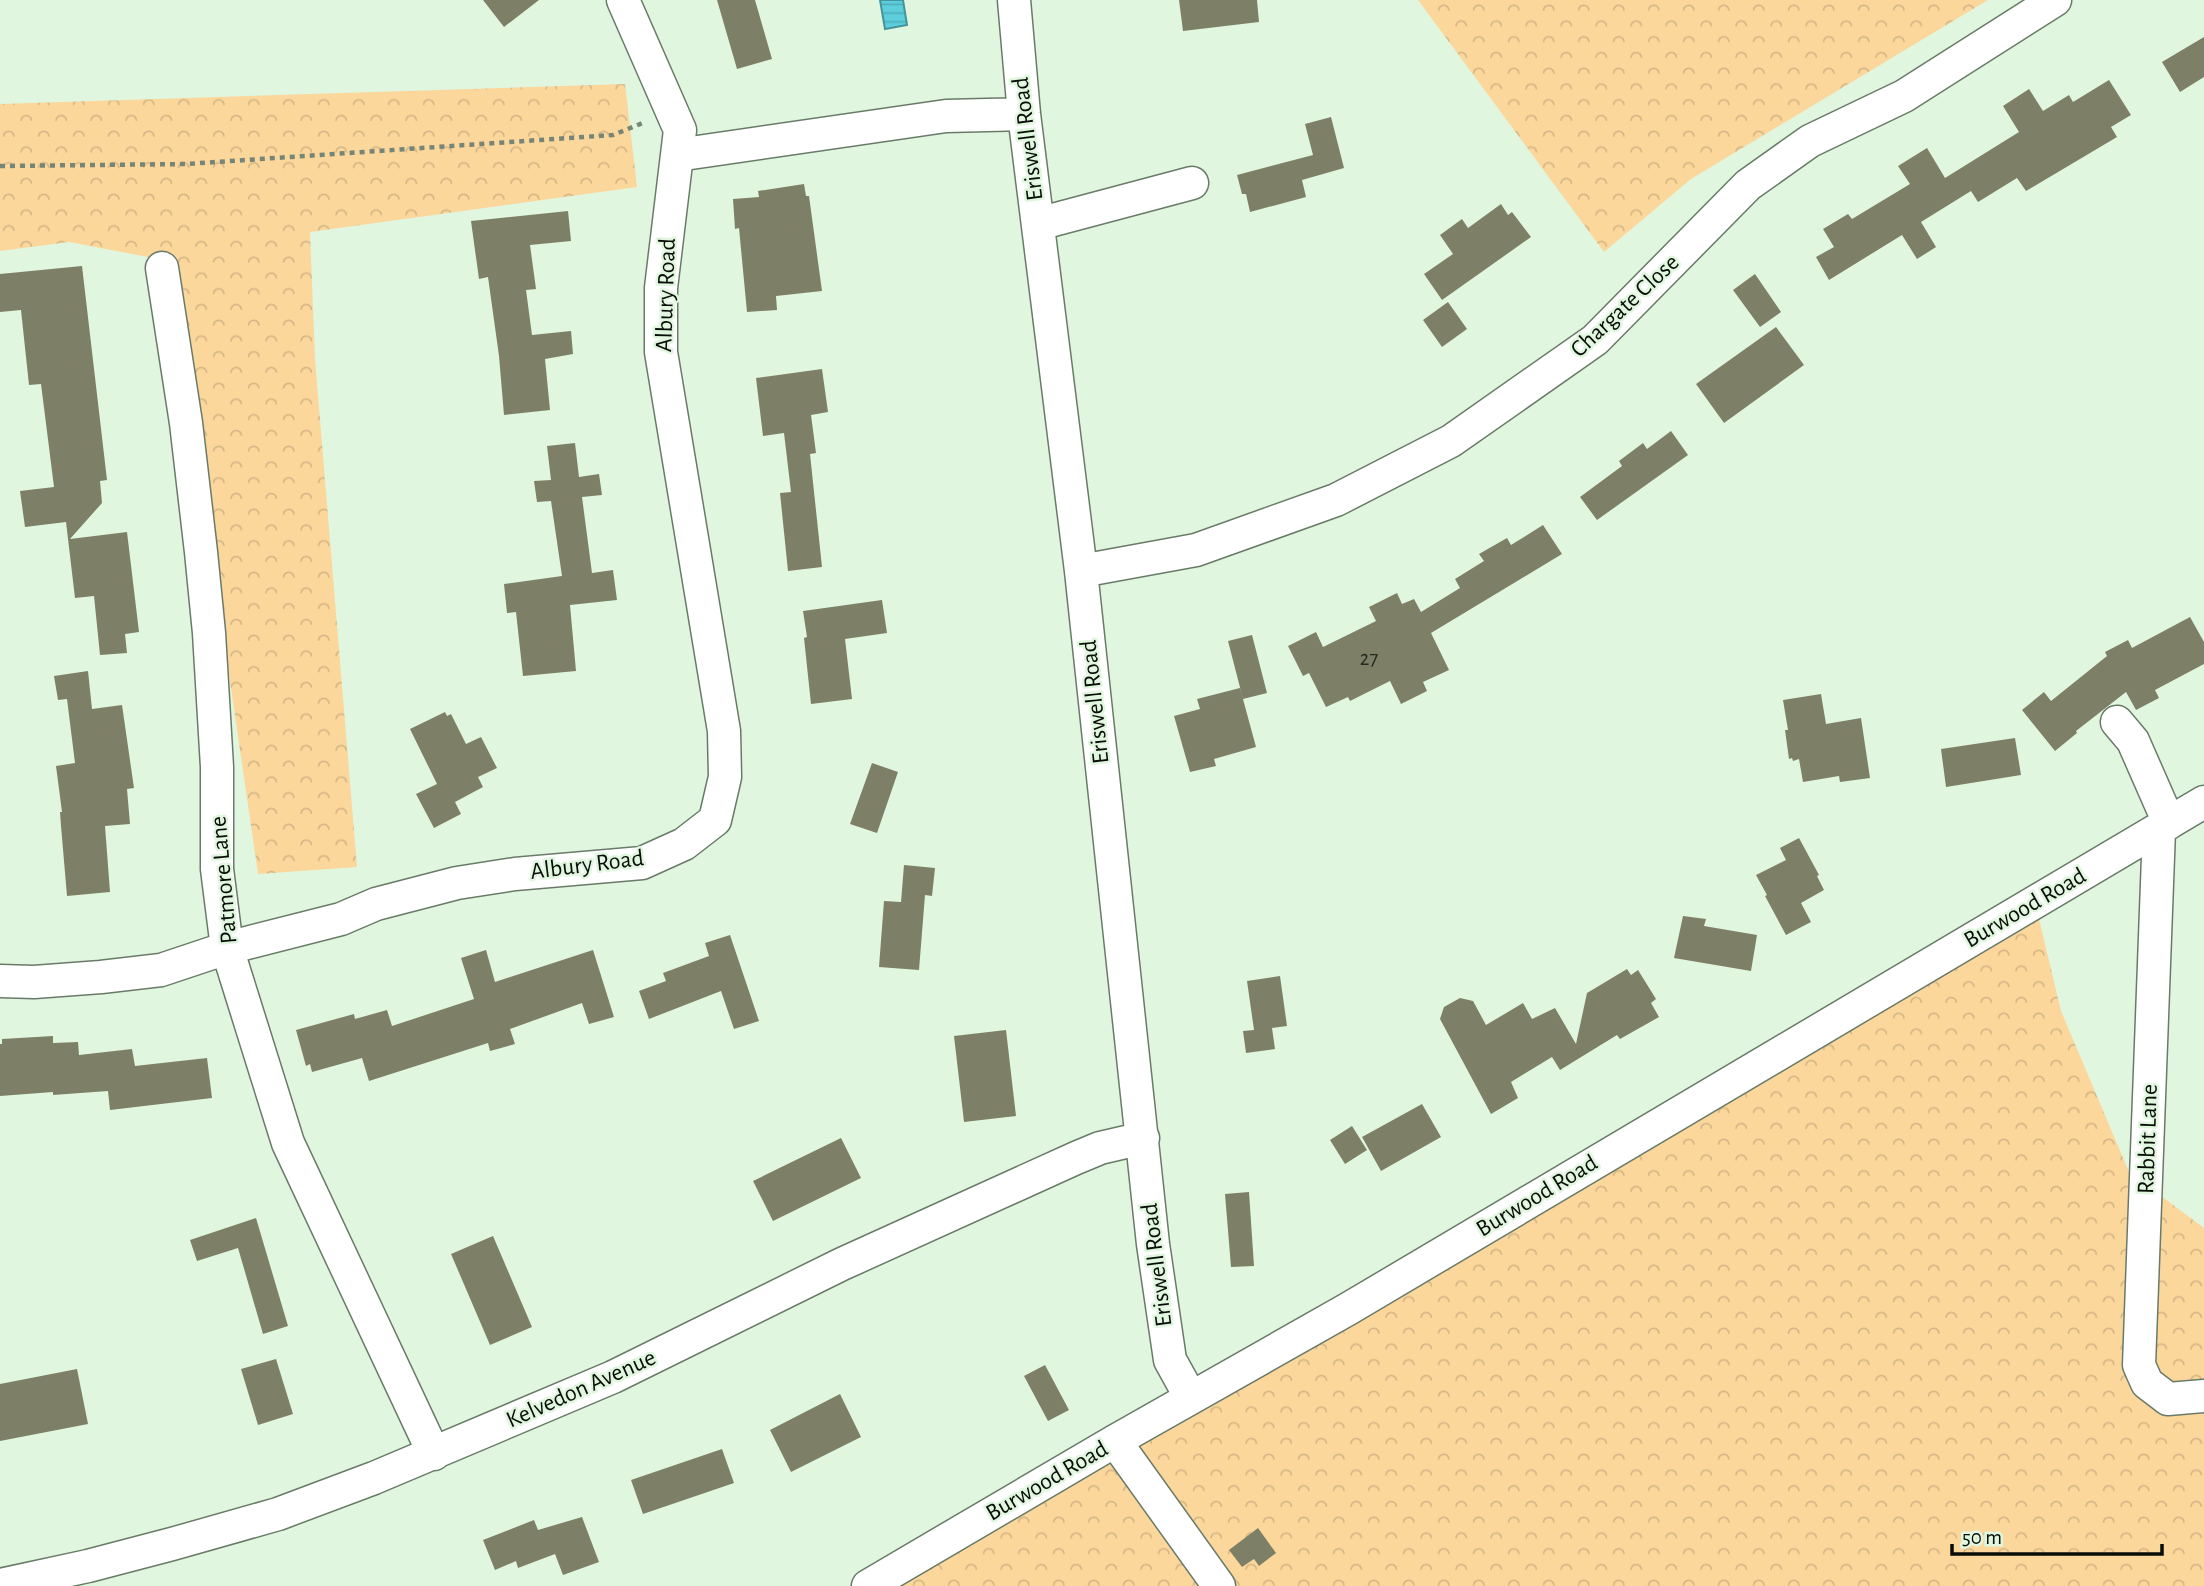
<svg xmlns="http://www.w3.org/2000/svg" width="2204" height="1586" font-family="'Alegreya Sans',sans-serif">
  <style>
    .forest { fill: url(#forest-crowns) }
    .water { fill: url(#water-rules); stroke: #44949c; stroke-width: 2 }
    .building { fill: #7d8066 }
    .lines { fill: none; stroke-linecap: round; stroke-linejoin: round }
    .minor-casing { stroke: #697b68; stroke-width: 35 }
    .path { stroke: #778576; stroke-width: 4.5; stroke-dasharray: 5 5; stroke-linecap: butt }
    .minor { stroke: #fff; stroke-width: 32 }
    .labels { text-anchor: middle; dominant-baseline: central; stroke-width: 5; stroke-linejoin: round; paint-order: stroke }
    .number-label { font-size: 21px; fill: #252a1f }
    .street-label { font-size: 24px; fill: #080e07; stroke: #e1f6df }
  </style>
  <defs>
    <pattern id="forest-crowns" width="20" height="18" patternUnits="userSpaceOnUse" patternTransform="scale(1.75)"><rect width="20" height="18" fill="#fbd79c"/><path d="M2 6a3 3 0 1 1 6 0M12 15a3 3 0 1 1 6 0" fill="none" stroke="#d6b785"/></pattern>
    <pattern id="water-rules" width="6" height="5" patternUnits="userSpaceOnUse" patternTransform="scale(1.75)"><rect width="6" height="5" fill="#5dcedc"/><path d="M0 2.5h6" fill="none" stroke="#4fb0bb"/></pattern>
  </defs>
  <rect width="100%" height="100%" fill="#e1f6df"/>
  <path class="forest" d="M 1418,0 L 1988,0 L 1691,179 L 1604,252 Z
    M 625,84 L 637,187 L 310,232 L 315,359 L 357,867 L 258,874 L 169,261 L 69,242 L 0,251 L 0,104 Z
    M 2039,919 L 2061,1011 L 2129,1172 L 2204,1228 L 2204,1586 L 897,1586 L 1115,1459 L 1352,1326 Z"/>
  <path class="water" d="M 880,0 L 903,0 L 907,25 L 885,29 Z"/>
  <path class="building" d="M 483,0 L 539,0 L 504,27 Z
    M 717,0 L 755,0 L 772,59 L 737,69 Z
    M 1179,0 L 1257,0 L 1259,22 L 1183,31 Z
    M 2204,37 L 2204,77 L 2180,92 L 2162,62 Z
    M 2109,80 L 2131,115 L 2111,127 L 2117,137 L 2026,191 L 2017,178 L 1978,202 L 1971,191 L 1921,222 L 1936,247 L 1917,259 L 1902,235 L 1829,280 L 1816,257 L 1834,247 L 1823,229 L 1848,214 L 1852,219 L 1910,184 L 1898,166 L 1927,148 L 1945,178 L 2019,132 L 2003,106 L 2029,89 L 2043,111 L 2069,95 L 2073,102 Z
    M 1331,117 L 1344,168 L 1302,180 L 1306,197 L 1250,212 L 1246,194 L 1242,194 L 1237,175 L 1313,155 L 1305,124 Z
    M 804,184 L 806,196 L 809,196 L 822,291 L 776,296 L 777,310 L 747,312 L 739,228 L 735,229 L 733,199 L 759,197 L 758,191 Z
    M 1501,204 L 1508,215 L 1512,212 L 1531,237 L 1442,300 L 1424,274 L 1453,254 L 1440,235 L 1462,219 L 1468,228 Z
    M 568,211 L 571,241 L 530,245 L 536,289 L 526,290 L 532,335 L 571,331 L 573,354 L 545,359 L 550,410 L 504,415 L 499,356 L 488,277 L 479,279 L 471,221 Z
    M 82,266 L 107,480 L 100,481 L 102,503 L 70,539 L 127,532 L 139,632 L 125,634 L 127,653 L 100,655 L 94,596 L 75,598 L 66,522 L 25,527 L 20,491 L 54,487 L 41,384 L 29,385 L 21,310 L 0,312 L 0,274 Z
    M 1755,274 L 1781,312 L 1760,327 L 1733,290 Z
    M 1448,302 L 1467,329 L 1442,347 L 1423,320 Z
    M 1776,327 L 1804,365 L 1724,423 L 1696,384 Z
    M 822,369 L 828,412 L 811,415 L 816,453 L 810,454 L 822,567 L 788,571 L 780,493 L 791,492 L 784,433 L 763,436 L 756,378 Z
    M 1671,431 L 1688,455 L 1597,520 L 1580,497 L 1622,466 L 1619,461 L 1643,443 L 1647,449 Z
    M 575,443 L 579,477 L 599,474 L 602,495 L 582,497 L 592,573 L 613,570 L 617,600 L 570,605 L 576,671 L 523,676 L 516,612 L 507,613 L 504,584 L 562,576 L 551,501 L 537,502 L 534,481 L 551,480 L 547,446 Z
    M 1543,525 L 1562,554 L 1431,633 L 1449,670 L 1423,682 L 1427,691 L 1401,704 L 1390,681 L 1350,701 L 1348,697 L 1326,707 L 1309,673 L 1303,676 L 1288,646 L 1316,632 L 1323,647 L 1376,621 L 1369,607 L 1397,593 L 1402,604 L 1414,599 L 1421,612 L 1460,588 L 1455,579 L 1484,561 L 1479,554 L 1507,538 L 1511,545 Z
    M 882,600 L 887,633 L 845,639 L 852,699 L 811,704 L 804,638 L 807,637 L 803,611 Z
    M 2190,617 L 2204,642 L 2204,664 L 2155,690 L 2159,698 L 2136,710 L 2126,692 L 2076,731 L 2077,733 L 2055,751 L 2022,710 L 2044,692 L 2051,701 L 2107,656 L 2105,652 L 2128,640 L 2132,648 Z
    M 1252,635 L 1267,693 L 1243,699 L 1228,641 Z
    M 88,671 L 92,709 L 122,705 L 134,788 L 127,789 L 130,824 L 105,826 L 110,892 L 67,896 L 61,826 L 60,812 L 62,812 L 56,766 L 75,763 L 67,699 L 58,700 L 54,676 Z
    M 1240,688 L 1256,747 L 1214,759 L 1216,766 L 1190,772 L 1174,716 L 1200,709 L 1197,699 Z
    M 1821,694 L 1826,724 L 1861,718 L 1870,778 L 1840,782 L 1839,776 L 1803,782 L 1799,759 L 1793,761 L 1792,758 L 1789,759 L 1785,730 L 1788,730 L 1783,700 Z
    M 445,712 L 447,716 L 451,714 L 466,744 L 481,737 L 497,768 L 478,777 L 483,787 L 455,802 L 461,814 L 434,828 L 416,794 L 437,784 L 410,729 Z
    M 2015,738 L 2021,775 L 1946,787 L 1941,749 Z
    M 872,763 L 898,772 L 877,833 L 850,824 Z
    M 1799,838 L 1819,875 L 1817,876 L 1824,890 L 1801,903 L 1811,922 L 1786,935 L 1765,896 L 1767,895 L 1756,875 L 1786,860 L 1780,848 Z
    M 904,865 L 935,868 L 932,896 L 925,895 L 919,970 L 879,967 L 884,901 L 901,902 Z
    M 1683,916 L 1706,919 L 1704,926 L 1757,935 L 1751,971 L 1674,958 Z
    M 730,935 L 759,1021 L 734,1029 L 721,991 L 649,1019 L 639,991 L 666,981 L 663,973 L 709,956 L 705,943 Z
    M 486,950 L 495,982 L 593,950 L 614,1017 L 589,1024 L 582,1003 L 510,1029 L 515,1044 L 490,1051 L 488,1043 L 369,1081 L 362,1058 L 312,1072 L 310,1064 L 306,1066 L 296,1030 L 354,1014 L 355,1019 L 387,1010 L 392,1026 L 474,999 L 461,958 Z
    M 1627,969 L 1631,975 L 1638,970 L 1656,999 L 1651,1003 L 1659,1017 L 1620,1039 L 1617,1035 L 1560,1070 L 1552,1057 L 1511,1082 L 1518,1098 L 1491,1114 L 1440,1019 L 1444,1007 L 1460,998 L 1473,1001 L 1486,1025 L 1523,1003 L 1532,1019 L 1555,1008 L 1576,1044 L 1587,993 Z
    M 1280,976 L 1287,1026 L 1272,1028 L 1275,1049 L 1246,1053 L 1243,1031 L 1254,1030 L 1247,981 Z
    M 1006,1030 L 1016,1116 L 964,1122 L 954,1036 Z
    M 53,1036 L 53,1043 L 78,1042 L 79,1055 L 132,1049 L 135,1066 L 207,1058 L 212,1098 L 110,1110 L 108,1091 L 53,1095 L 53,1092 L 0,1096 L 0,1044 L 2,1044 L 2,1039 Z
    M 1422,1104 L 1441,1137 L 1381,1171 L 1362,1137 Z
    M 1352,1126 L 1367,1150 L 1345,1164 L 1330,1140 Z
    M 841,1138 L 861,1178 L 773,1221 L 753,1181 Z
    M 1249,1192 L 1254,1266 L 1231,1267 L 1225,1194 Z
    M 256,1218 L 288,1326 L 263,1334 L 238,1248 L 197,1261 L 190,1240 Z
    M 493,1236 L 532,1327 L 490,1345 L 451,1254 Z
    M 276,1359 L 293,1414 L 258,1425 L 241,1369 Z
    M 1045,1365 L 1069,1410 L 1048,1421 L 1024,1376 Z
    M 77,1369 L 88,1424 L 0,1441 L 0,1384 Z
    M 840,1394 L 861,1437 L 791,1472 L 770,1430 Z
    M 722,1449 L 734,1483 L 643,1514 L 631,1480 Z
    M 582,1517 L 599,1562 L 563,1575 L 555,1554 L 518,1568 L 516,1561 L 495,1570 L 483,1540 L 534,1520 L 538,1530 Z
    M 1258,1528 L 1276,1553 L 1259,1566 L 1254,1559 L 1242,1567 L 1229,1550 Z"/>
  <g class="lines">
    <g class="minor-casing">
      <path id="minor" d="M 1014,0 L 1024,114 L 1081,571 L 1153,1244 L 1170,1360 L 1191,1398
        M 677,155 L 946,116 L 1024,114
        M 1038,224 L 1192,183
        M 162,268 L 186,423 L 201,552 L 209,633 L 217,767 L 217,869 L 227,948 L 288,1143 L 434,1454
        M 1081,571 L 1196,550 L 1336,500 L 1451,441 L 1595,340 L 1748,185 L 1810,141 L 1904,96 L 2055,0
        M 2117,722 L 2133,741 L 2169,823
        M 2159,830 L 2139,1365 L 2147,1383 L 2168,1399 L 2204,1396
        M 0,981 L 34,982 L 101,977 L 161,970 L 227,948 L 341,919 L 376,904 L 457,883 L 515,874 L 642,863 L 684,844 L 715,820 L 725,777 L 724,731 L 661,352 L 661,288 L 680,130 L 623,0
        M 1115,1441 L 1219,1586
        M 0,1585 L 88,1566 L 172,1544 L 278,1514 L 374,1478 L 613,1377 L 842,1264 L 1076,1158 L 1100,1148 L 1143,1138
        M 868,1586 L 1115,1441 L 1348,1309 L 2204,802"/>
    </g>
    <path class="path" d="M 0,166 L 187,164 L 613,135 L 645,122"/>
    <use href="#minor" class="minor"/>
  </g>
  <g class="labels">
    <g class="number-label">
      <text x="1369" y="658">27</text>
    </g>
    <g class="street-label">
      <text transform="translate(1028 139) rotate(-97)">Eriswell Road</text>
      <text transform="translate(666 295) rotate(-88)">Albury Road</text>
      <text transform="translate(1625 306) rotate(-43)">Chargate Close</text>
      <text transform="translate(1095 702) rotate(-96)">Eriswell Road</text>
      <text transform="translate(587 865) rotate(-7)">Albury Road</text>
      <text transform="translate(224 880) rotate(-95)">Patmore Lane</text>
      <text transform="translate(2025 908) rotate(-30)">Burwood Road</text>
      <text transform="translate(2148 1139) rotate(-88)">Rabbit Lane</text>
      <text transform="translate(1537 1196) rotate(-31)">Burwood Road</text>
      <text transform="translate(1157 1265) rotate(-97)">Eriswell Road</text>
      <text transform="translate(581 1389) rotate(-24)">Kelvedon Avenue</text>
      <text transform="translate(1047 1481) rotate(-30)">Burwood Road</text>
    </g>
  </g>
  <path d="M1952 1544v10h210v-10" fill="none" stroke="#080e07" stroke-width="3.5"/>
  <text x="1962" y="1544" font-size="21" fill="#080e07" stroke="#e1f6df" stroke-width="5" paint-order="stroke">50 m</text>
</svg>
